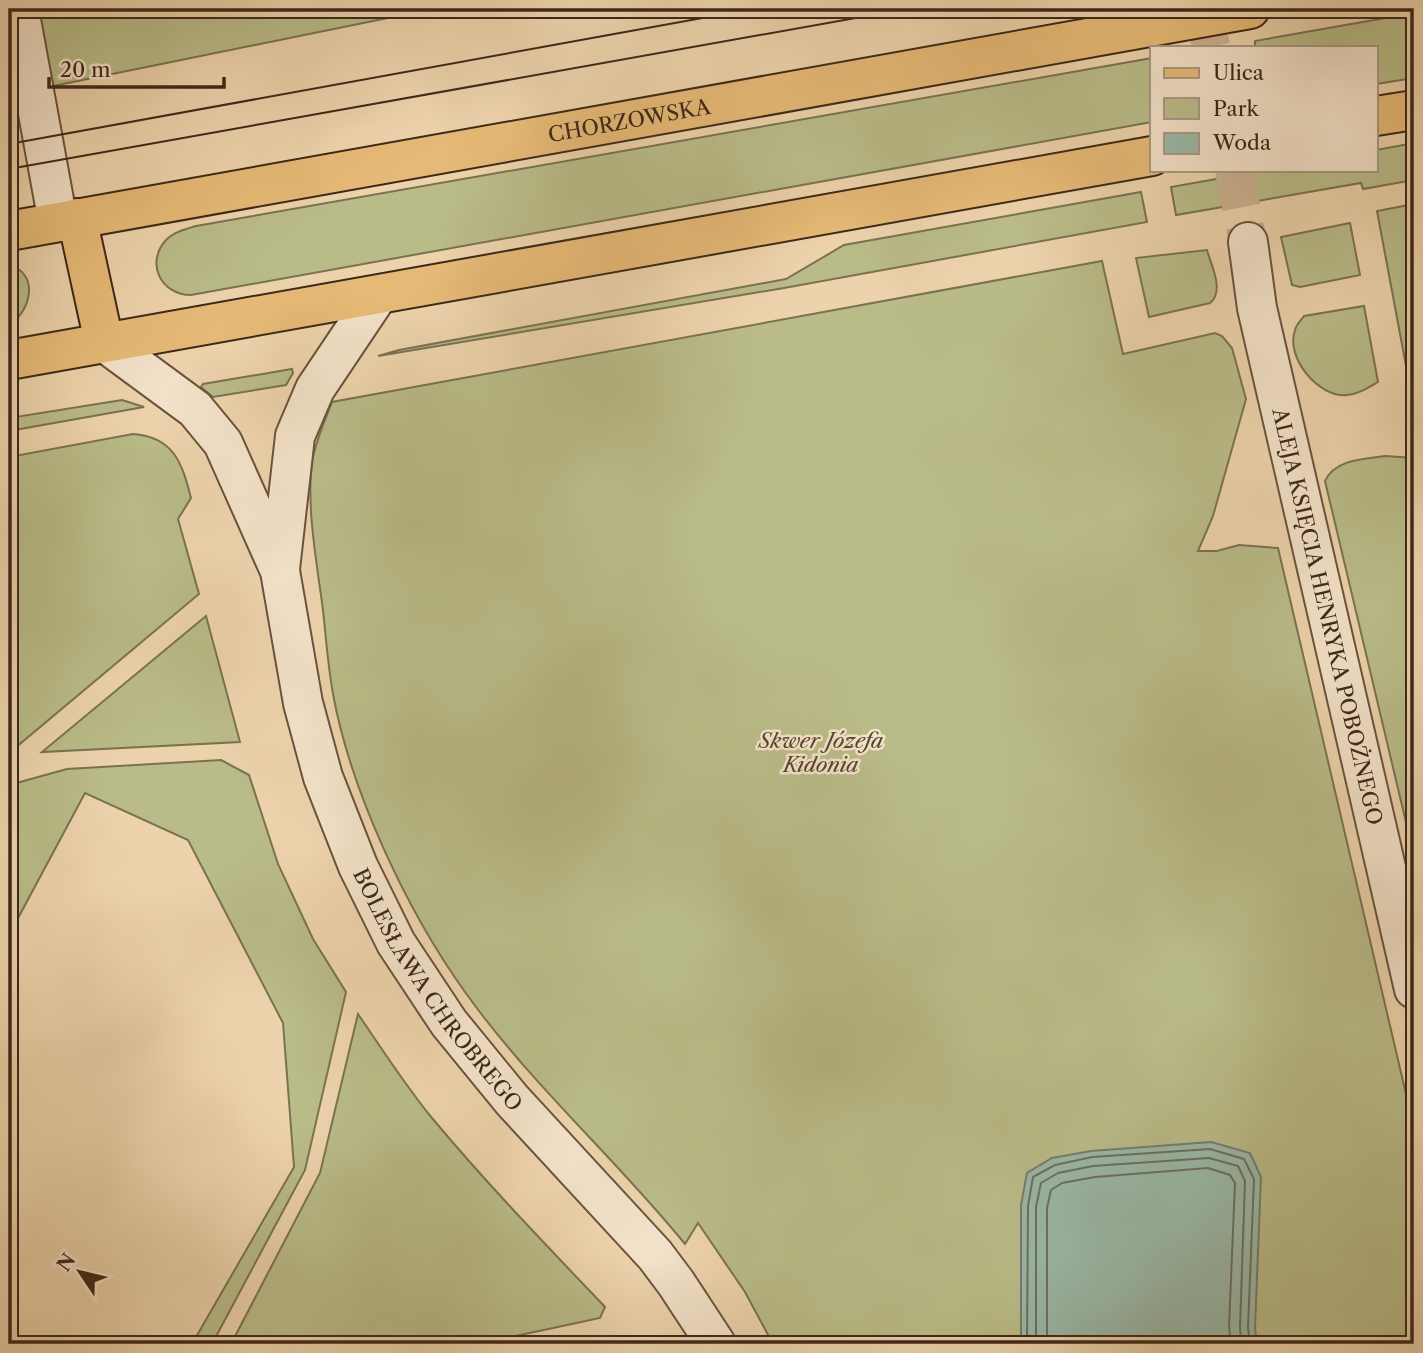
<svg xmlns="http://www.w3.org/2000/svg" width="1423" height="1353" font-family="'Libre Caslon Text',serif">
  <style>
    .green { fill: #b9bc89; stroke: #7b7252; stroke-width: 2 }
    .water { fill: #9ab8a7; stroke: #757e6f; stroke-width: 2 }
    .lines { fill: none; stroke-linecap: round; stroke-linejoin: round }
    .shore { stroke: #6c7060; stroke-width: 2 }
    .minor-tunnel { stroke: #cab18f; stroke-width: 38; stroke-dasharray: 38 19; stroke-linecap: butt }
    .minor-casing { stroke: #69533e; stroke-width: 42 }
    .major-casing { stroke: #3d281a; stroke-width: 42 }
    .minor { stroke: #f3e2c9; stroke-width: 38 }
    .major { stroke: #e6ba76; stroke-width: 38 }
    .tram { stroke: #3d281a; stroke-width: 2 }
    .labels { text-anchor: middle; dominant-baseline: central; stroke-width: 5; stroke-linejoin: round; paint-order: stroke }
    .street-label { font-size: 21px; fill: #3d281a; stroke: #f3e2c9 }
    .park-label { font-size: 21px; font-style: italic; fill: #564630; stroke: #f3e2c9 }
  </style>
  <rect width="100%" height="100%" fill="#edd3ac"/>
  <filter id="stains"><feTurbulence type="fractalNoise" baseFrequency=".00286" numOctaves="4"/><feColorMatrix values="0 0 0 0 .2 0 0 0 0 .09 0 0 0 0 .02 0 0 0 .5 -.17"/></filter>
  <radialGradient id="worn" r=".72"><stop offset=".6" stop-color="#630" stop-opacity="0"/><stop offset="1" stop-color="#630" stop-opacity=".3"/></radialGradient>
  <path class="green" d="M 9,9 L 432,9 L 9,95 Z
    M 1414,13 L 1414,78 L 1376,84 L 1376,47 L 1255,47 L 1255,41 Z
    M 1152,58 L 1152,122 L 191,295 C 161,295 145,263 166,240 C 174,232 186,229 196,226 Z
    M 1414,143 L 1414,180 L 1363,189 L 1361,183 L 1176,215 L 1171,187 L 1267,170 L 1376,170 L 1376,150 Z
    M 1141,192 L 1147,222 L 784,288 L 378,356 L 399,350 L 786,279 L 844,245 Z
    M 1414,204 L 1414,398 L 1407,371 L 1377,211 Z
    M 1350,223 L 1360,275 L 1300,287 L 1292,285 L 1281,237 Z
    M 1207,250 C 1211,265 1225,291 1210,303 L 1149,317 L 1136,258 Z
    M 1102,261 L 1123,354 L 1215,333 L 1222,336 L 1232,348 L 1246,399 L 1213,516 L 1198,551 L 1217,551 L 1239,545 L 1278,548 L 1414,1128 L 1414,1344 L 773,1344 L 745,1292 L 698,1223 L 685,1244 C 615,1158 530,1083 465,992 C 407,911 351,792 333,694 C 328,666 326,638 323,610 C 317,564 305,501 313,457 C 317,438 325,420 332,402 Z
    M 9,265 C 40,273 31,312 9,325 Z
    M 1364,306 L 1378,382 C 1368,388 1359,394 1347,395 C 1319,398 1285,358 1295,330 C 1296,325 1301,320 1304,316 Z
    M 292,369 L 293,373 L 286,385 L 213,397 L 201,387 L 203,384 Z
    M 122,400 L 144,407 L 9,431 L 9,418 Z
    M 133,434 C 174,437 182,463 191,498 L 178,519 L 199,594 L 9,753 L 9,457 Z
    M 1385,456 L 1414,458 L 1414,856 L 1325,481 C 1335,459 1364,459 1385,456 Z
    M 206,616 L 240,742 L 42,752 Z
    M 221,760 L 249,775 L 278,864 L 313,939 L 346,992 L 305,1170 L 212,1344 L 192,1344 L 294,1167 L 283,1023 L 188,840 L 85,793 L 9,935 L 9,785 L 67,769 Z
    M 358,1014 C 382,1049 405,1085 432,1118 C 487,1184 546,1245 605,1307 L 600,1318 L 478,1344 L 231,1344 L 320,1173 Z"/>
  <path class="water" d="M 1211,1142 L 1250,1153 L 1261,1177 L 1255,1328 L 1257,1344 L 1021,1344 L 1021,1205 L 1027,1173 L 1052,1158 L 1091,1151 Z"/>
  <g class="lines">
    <path class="shore" d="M 1027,1344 L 1028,1206 L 1033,1177 L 1055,1165 L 1092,1157 L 1210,1149 L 1244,1159 L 1254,1179 L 1248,1327 L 1250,1344
      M 1036,1344 L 1036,1207 L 1041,1183 L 1058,1173 L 1093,1166 L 1209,1158 L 1238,1166 L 1245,1181 L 1240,1327 L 1241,1344
      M 1047,1344 L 1047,1208 L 1051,1190 L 1062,1183 L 1095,1177 L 1208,1168 L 1230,1175 L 1235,1183 L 1229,1327 L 1231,1344"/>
    <path class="minor-tunnel" d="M 1204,9 L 1211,47
      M 1234,170 L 1248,242"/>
    <g class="minor-casing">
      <g id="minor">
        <path d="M 14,9 L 21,20 L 58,222"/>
        <path id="s1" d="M 1248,242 L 1257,308 L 1414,989"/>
        <path id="s2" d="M 104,342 L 195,409 L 223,443 L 280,571 L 303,703 L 323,777 L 358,866 L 396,943 L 449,1023 L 512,1100 L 655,1255 L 676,1283 L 716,1344"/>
        <path d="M 280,569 L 295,436 L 315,389 L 378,295"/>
      </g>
    </g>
    <g class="major-casing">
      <g id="major">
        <path d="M 1376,116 L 1414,110"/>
        <path d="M 77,218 L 104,342"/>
        <path id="s3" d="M 9,231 L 1250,9"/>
        <path d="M 9,360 L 1152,156"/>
      </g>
    </g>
    <use href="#minor" class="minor"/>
    <use href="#major" class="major"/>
    <path class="tram" d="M 9,144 L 752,9
      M 9,169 L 906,9"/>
  </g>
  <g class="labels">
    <g class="street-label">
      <text stroke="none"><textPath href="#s3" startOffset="630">CHORZOWSKA</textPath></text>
      <text stroke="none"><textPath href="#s1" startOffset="383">ALEJA KSIĘCIA HENRYKA POBOŻNEGO</textPath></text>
      <text stroke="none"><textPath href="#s2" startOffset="751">BOLESŁAWA CHROBREGO</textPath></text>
    </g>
    <g class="park-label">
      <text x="821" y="740">Skwer Józefa<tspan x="821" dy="24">Kidonia</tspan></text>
    </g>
  </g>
  <rect width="1423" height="1353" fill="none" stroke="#edd3ac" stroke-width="35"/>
  <rect x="10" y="10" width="1402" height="1332" fill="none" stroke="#3d281a" stroke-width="3.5"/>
  <rect x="18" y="18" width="1388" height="1318" fill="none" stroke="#3d281a" stroke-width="2"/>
  <rect x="1150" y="46" width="228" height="126" fill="#f3e2c9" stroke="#aa9883" stroke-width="2"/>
  <rect x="1164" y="68" width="35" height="10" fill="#e6ba76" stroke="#aa9883" stroke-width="2"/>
  <text x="1213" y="80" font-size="21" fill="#3d281a">Ulica</text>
  <rect x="1164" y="98" width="35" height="21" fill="#b9bc89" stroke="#aa9883" stroke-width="2"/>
  <text x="1213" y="116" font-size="21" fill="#3d281a">Park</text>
  <rect x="1164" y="133" width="35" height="21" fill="#9ab8a7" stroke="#aa9883" stroke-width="2"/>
  <text x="1213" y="150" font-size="21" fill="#3d281a">Woda</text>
  <g transform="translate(80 1272) rotate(305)" stroke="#f3e2c9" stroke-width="5" paint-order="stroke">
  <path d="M0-5L12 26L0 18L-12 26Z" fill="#3d281a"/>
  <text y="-10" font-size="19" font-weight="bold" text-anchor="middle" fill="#3d281a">N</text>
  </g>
  <path d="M49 77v10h175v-10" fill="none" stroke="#3d281a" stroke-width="3.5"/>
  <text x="60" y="77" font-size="21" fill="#3d281a" stroke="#f3e2c9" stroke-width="5" paint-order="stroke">20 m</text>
  <rect width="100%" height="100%" filter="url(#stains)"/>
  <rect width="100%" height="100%" fill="url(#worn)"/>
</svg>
